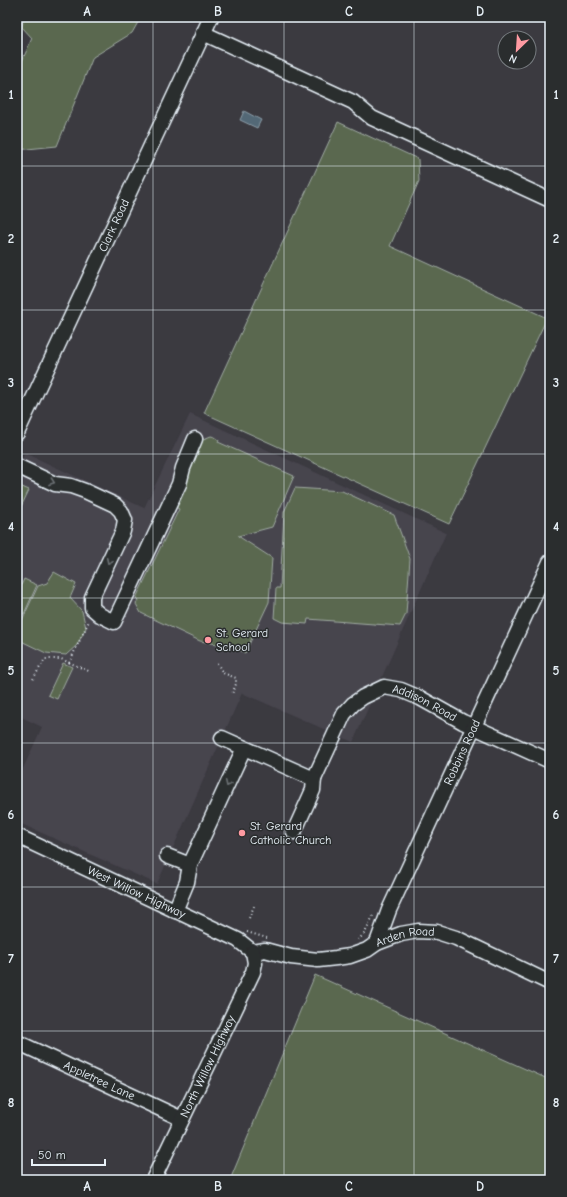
<svg xmlns="http://www.w3.org/2000/svg" width="567" height="1197" font-family="'Comic Neue',sans-serif">
  <style>
    .built { fill: #47444d }
    .green { fill: #5a6850; stroke: #a1aca4 }
    .water { fill: #526876; stroke: #8e9faa }
    .lines { fill: none; stroke-linecap: round; stroke-linejoin: round }
    .minor-casing { stroke: #e8f1f8; stroke-width: 17 }
    .path { stroke: #e8f1f8; stroke-width: 2; stroke-dasharray: 1 3; stroke-linecap: butt }
    .minor { stroke: #2a2d2e; stroke-width: 14 }
    .oneway { stroke: #6c7275 }
    .grid { fill: none; stroke: #e8f1f8; stroke-width: 1; stroke-opacity: 0.55 }
    .poi-dot { fill: #ff9aa2; stroke: #2a2d2e; stroke-width: 1.5 }
    .labels { text-anchor: middle; dominant-baseline: central; stroke-width: 3; stroke-linejoin: round; paint-order: stroke }
    .street-label { font-size: 12px; fill: #e8f1f8; stroke: #2a2d2e }
    .poi-label { font-size: 12px; fill: #e8f1f8; stroke: #2a2d2e; text-anchor: start }
    .neatline { fill: none; stroke: #e8f1f8; stroke-width: 1.5 }
    .grid-label { font-size: 13px; text-anchor: middle; font-weight: bold; fill: #e8f1f8 }
  </style>
  <rect width="100%" height="100%" fill="#3b3a40"/>
  <filter id="ink" filterUnits="userSpaceOnUse"><feTurbulence type="fractalNoise" baseFrequency=".025" numOctaves="2"/><feDisplacementMap in="SourceGraphic" scale="8" xChannelSelector="R" yChannelSelector="G"/><feConvolveMatrix kernelMatrix="1 2 1 2 8 2 1 2 1" color-interpolation-filters="sRGB"/></filter>
  <g filter="url(#ink)">
    <path class="built" d="M 190,414 L 446,533 L 353,742 L 242,693 L 157,884 L 17,822 L 17,782 L 42,727 L 17,715 L 17,587 L 21,578 L 17,576 L 17,469 L 25,453 L 144,508 Z"/>
    <path class="green" d="M 24,17 L 141,17 L 132,33 L 93,57 L 57,146 L 17,150 L 17,73 L 32,38 L 22,27 Z
      M 338,122 L 418,159 L 419,181 L 390,246 L 547,318 L 449,524 L 204,413 Z
      M 211,436 L 215,437 L 219,440 L 218,442 L 294,476 L 272,527 L 238,536 L 272,558 L 269,602 L 245,653 L 234,647 L 200,641 L 141,613 L 136,604 L 138,600 L 136,598 L 179,509 L 172,505 L 199,449 L 198,446 L 201,440 Z
      M 20,486 L 29,490 L 17,515 L 17,487 Z
      M 295,488 L 342,491 L 394,515 L 410,559 L 406,614 L 400,626 L 308,619 L 307,624 L 282,622 L 274,618 L 276,588 L 280,588 L 284,512 Z
      M 54,572 L 76,584 L 70,598 L 82,611 L 86,628 L 77,645 L 66,655 L 46,653 L 17,639 L 17,631 L 38,586 L 47,583 Z
      M 24,579 L 37,585 L 24,614 L 17,611 L 17,594 Z
      M 63,663 L 72,667 L 57,699 L 48,695 Z
      M 315,975 L 550,1080 L 550,1175 L 548,1180 L 230,1180 Z"/>
    <path class="water" d="M 244,111 L 261,120 L 257,128 L 240,120 Z"/>
    <g class="lines">
      <g class="minor-casing">
        <g id="minor">
          <path d="M 203,33 L 353,102 L 372,118 L 550,200"/>
          <path id="s1" d="M 17,433 L 211,17"/>
          <path d="M 17,466 L 55,484 L 71,486 L 85,491 L 115,505 L 121,511 L 125,520 L 123,531 L 92,597 L 92,608 L 100,615 L 114,622 L 179,484 L 183,468 L 195,439"/>
          <path id="s2" d="M 222,738 L 314,779 L 344,714 L 353,704 L 363,697 L 384,687 L 401,690 L 420,698 L 463,722 L 550,761"/>
          <path d="M 294,832 L 313,790 L 314,779"/>
          <path id="s3" d="M 17,836 L 238,940 L 253,952"/>
          <path d="M 167,856 L 190,865"/>
          <path d="M 175,911 L 187,882 L 190,865 L 244,748"/>
          <path id="s4" d="M 377,943 L 389,910 L 550,562"/>
          <path id="s5" d="M 253,952 L 265,950 L 291,957 L 318,960 L 336,958 L 350,956 L 367,950 L 377,943 L 401,934 L 418,931 L 437,932 L 456,938 L 550,983"/>
          <path id="s6" d="M 17,1042 L 182,1119"/>
          <path id="s7" d="M 153,1180 L 253,972 L 255,963 L 253,952"/>
        </g>
      </g>
      <path class="path" d="M 69,663 L 89,621
        M 217,663 L 223,673 L 236,678 L 236,684 L 232,694
        M 33,679 L 45,659 L 61,659 L 91,672
        M 249,918 L 255,904
        M 247,932 L 267,938
        M 358,940 L 365,933 L 373,916"/>
      <use href="#minor" class="minor"/>
    </g>
    <defs><path id="oneway-chevron" d="M-2-3.5L2.5 0L-2 3.5" fill="none" stroke-width="1.6" stroke-linecap="round" stroke-linejoin="round"/></defs>
    <g class="oneway">
      <use href="#oneway-chevron" transform="translate(52 482) rotate(20)"/>
      <use href="#oneway-chevron" transform="translate(109 561) rotate(115)"/>
      <use href="#oneway-chevron" transform="translate(228 784) rotate(115)"/>
    </g>
  </g>
  <path class="grid" d="M 153,17 L 153,1180M 284,17 L 284,1180M 414,17 L 414,1180M 17,166 L 550,166M 17,310 L 550,310M 17,454 L 550,454M 17,598 L 550,598M 17,743 L 550,743M 17,887 L 550,887M 17,1031 L 550,1031"/>
  <g class="poi-dot">
    <circle cx="208" cy="640" r="4"/>
    <circle cx="242" cy="833" r="4"/>
  </g>
  <g class="labels">
    <g class="street-label">
      <text stroke="none"><textPath href="#s1" startOffset="229">Clark Road</textPath></text>
      <text stroke="none"><textPath href="#s2" startOffset="265">Addison Road</textPath></text>
      <text stroke="none"><textPath href="#s4" startOffset="209">Robbins Road</textPath></text>
      <text stroke="none"><textPath href="#s3" startOffset="132">West Willow Highway</textPath></text>
      <text stroke="none"><textPath href="#s5" startOffset="158">Arden Road</textPath></text>
      <text stroke="none"><textPath href="#s7" startOffset="126">North Willow Highway</textPath></text>
      <text stroke="none"><textPath href="#s6" startOffset="91">Appletree Lane</textPath></text>
    </g>
    <g class="poi-label">
      <text x="216" y="633">St. Gerard<tspan x="216" dy="14">School</tspan></text>
      <text x="250" y="826">St. Gerard<tspan x="250" dy="14">Catholic Church</tspan></text>
    </g>
  </g>
  <rect width="567" height="1197" fill="none" stroke="#2a2d2e" stroke-width="44"/>
  <g transform="translate(517 50) rotate(205)"><circle r="19" fill="#2a2d2e" stroke="#767b7f"/>
  <path d="M0-3L7 15L0 10L-7 15Z" fill="#ff9aa2"/>
  <text y="-6" font-size="11" font-weight="bold" text-anchor="middle" fill="#e8f1f8">N</text>
  </g>
  <path d="M32 1159v6h73v-6" fill="none" stroke="#e8f1f8" stroke-width="2"/>
  <text x="38" y="1159" font-size="12" fill="#e8f1f8" stroke="#2a2d2e" stroke-width="3" paint-order="stroke">50 m</text>
  <rect x="22" y="22" width="523" height="1153" class="neatline"/>
  <g class="grid-label">
    <text x="87" y="16">A</text>
    <text x="218" y="16">B</text>
    <text x="349" y="16">C</text>
    <text x="480" y="16">D</text>
    <text x="11" y="99">1</text>
    <text x="556" y="99">1</text>
    <text x="11" y="243">2</text>
    <text x="556" y="243">2</text>
    <text x="11" y="387">3</text>
    <text x="556" y="387">3</text>
    <text x="11" y="531">4</text>
    <text x="556" y="531">4</text>
    <text x="11" y="675">5</text>
    <text x="556" y="675">5</text>
    <text x="11" y="819">6</text>
    <text x="556" y="819">6</text>
    <text x="11" y="963">7</text>
    <text x="556" y="963">7</text>
    <text x="11" y="1107">8</text>
    <text x="556" y="1107">8</text>
    <text x="87" y="1191">A</text>
    <text x="218" y="1191">B</text>
    <text x="349" y="1191">C</text>
    <text x="480" y="1191">D</text>
  </g>
</svg>
